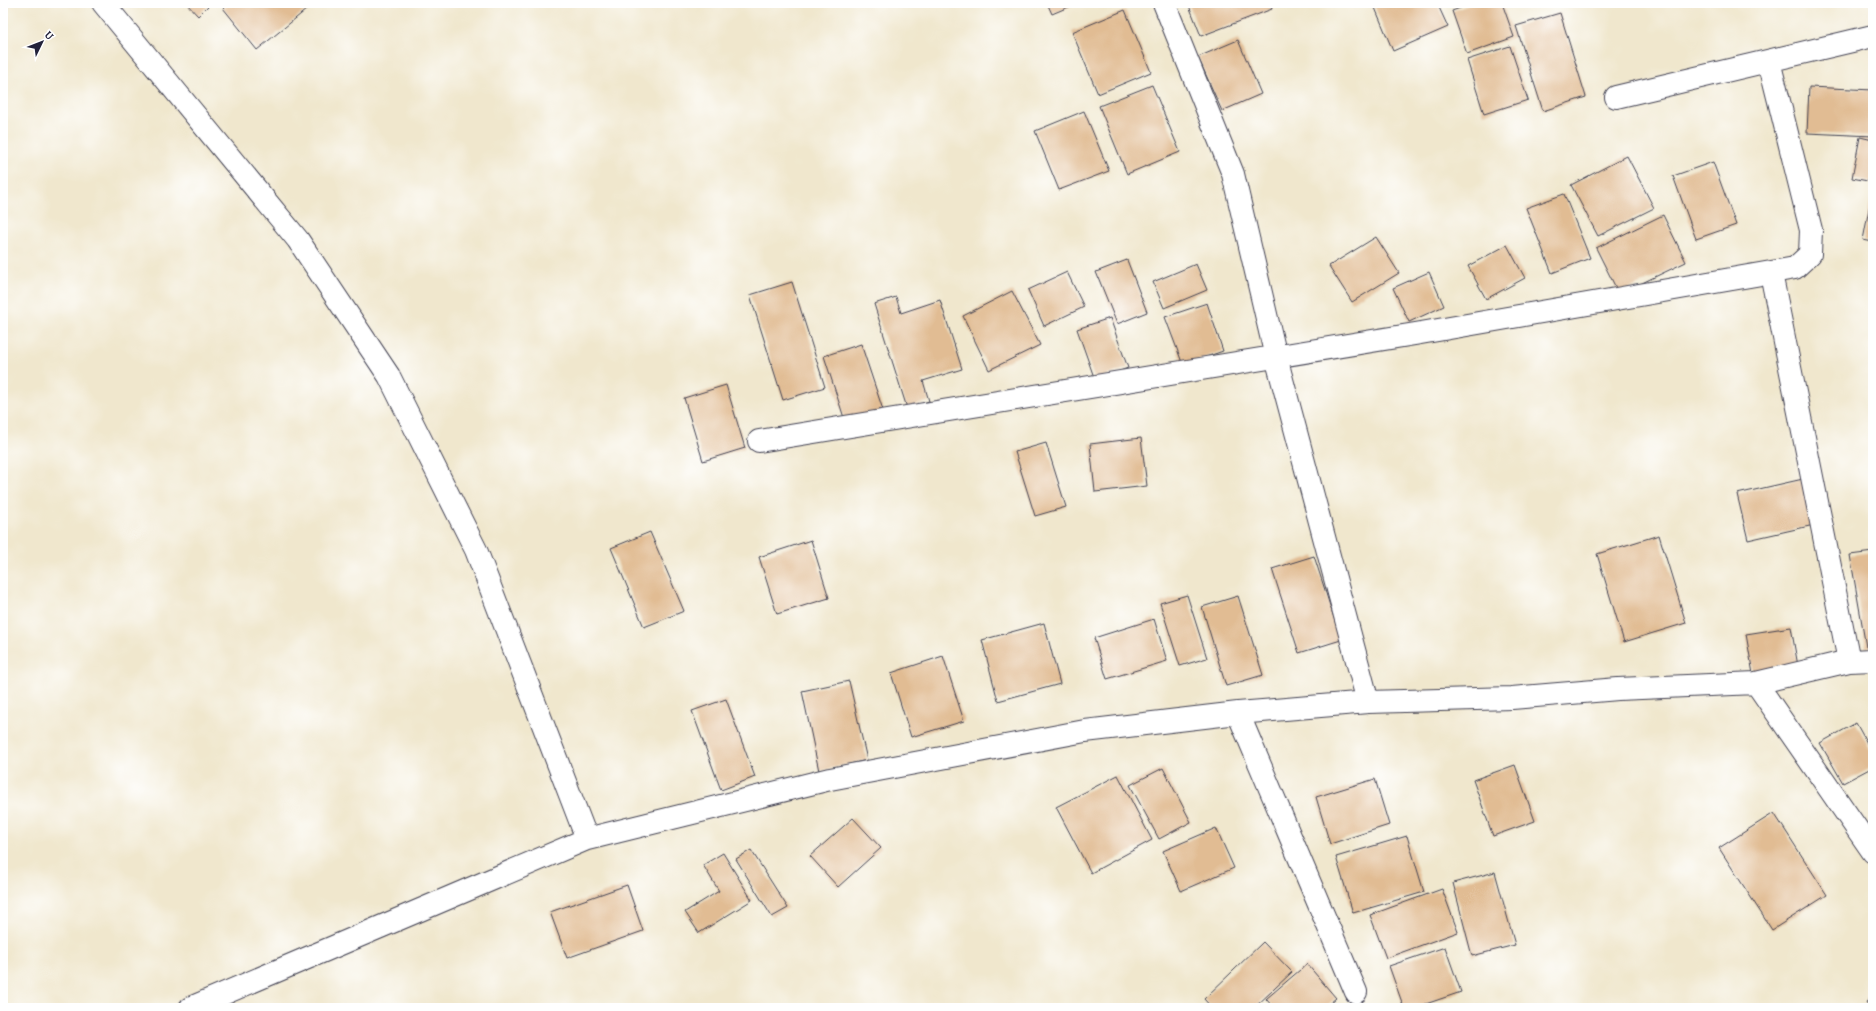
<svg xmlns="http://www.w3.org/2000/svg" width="1876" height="1011" font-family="Alegreya,serif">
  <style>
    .building { fill: #e1bc93 }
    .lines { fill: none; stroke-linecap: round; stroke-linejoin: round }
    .minor-casing { stroke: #414051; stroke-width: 24 }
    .minor { stroke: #fff; stroke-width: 22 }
  </style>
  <rect width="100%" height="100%" fill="#fff"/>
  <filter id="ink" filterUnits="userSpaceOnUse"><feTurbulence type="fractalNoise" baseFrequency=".025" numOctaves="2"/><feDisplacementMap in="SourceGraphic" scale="8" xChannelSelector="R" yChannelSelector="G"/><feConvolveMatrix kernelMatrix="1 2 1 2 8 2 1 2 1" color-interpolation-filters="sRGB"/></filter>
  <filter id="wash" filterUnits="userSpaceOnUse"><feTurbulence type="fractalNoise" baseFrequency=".012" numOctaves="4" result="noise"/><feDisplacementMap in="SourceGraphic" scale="16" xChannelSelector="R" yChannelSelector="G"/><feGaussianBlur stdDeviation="0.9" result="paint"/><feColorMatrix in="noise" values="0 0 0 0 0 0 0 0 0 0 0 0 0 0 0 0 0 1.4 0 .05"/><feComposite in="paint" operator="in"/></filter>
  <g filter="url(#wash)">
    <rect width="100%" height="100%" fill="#f0e7cd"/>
    <g id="blocks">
      <path class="building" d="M 186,3 L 211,3 L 198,16 Z
        M 229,3 L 310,3 L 312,5 L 257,50 L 223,8 Z
        M 1047,3 L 1078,3 L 1052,14 Z
        M 1188,3 L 1270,3 L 1272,9 L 1201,36 Z
        M 1373,3 L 1437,3 L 1448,27 L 1393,51 Z
        M 1474,3 L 1502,3 L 1514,37 L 1467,54 L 1452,11 Z
        M 1125,10 L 1151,72 L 1098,94 L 1072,32 Z
        M 1560,13 L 1586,97 L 1543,111 L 1516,26 Z
        M 1238,40 L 1261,94 L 1222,111 L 1198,57 Z
        M 1510,46 L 1528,100 L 1484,114 L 1467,60 Z
        M 1152,85 L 1180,152 L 1127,174 L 1099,106 Z
        M 1809,87 L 1873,90 L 1873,136 L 1807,133 Z
        M 1084,111 L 1109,171 L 1059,190 L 1035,131 Z
        M 1860,137 L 1873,140 L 1873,182 L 1852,178 Z
        M 1627,156 L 1654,208 L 1598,236 L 1571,185 Z
        M 1713,162 L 1736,225 L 1696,239 L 1673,176 Z
        M 1872,193 L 1873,193 L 1873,242 L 1863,240 Z
        M 1564,194 L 1590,258 L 1552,273 L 1526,208 Z
        M 1663,215 L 1686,262 L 1619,294 L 1596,248 Z
        M 1376,237 L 1399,273 L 1352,302 L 1329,266 Z
        M 1507,245 L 1525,278 L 1486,299 L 1468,266 Z
        M 1127,260 L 1147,312 L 1117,324 L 1096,272 Z
        M 1196,264 L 1207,290 L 1164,308 L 1153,282 Z
        M 1067,272 L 1084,307 L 1044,326 L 1028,290 Z
        M 1429,272 L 1444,306 L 1409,322 L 1393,288 Z
        M 792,282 L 825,387 L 783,400 L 750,295 Z
        M 1012,291 L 1040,345 L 989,370 L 963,316 Z
        M 896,297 L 901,313 L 940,300 L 962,369 L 923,381 L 929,401 L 907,408 L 874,304 Z
        M 1207,303 L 1223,351 L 1183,365 L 1165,317 Z
        M 1110,318 L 1128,368 L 1095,380 L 1077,329 Z
        M 861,344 L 884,413 L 846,424 L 824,356 Z
        M 726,385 L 745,448 L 703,461 L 684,398 Z
        M 1141,438 L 1147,486 L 1095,492 L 1090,444 Z
        M 1046,443 L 1066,507 L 1035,516 L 1015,452 Z
        M 1803,479 L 1814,525 L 1748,540 L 1737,494 Z
        M 650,532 L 684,611 L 644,627 L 611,548 Z
        M 1659,535 L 1686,623 L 1624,642 L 1597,554 Z
        M 811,540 L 829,598 L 777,614 L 759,557 Z
        M 1873,552 L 1873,646 L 1866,647 L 1850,555 Z
        M 1314,556 L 1341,640 L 1299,653 L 1272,569 Z
        M 1187,595 L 1207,658 L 1180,666 L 1160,603 Z
        M 1238,596 L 1263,675 L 1226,686 L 1202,607 Z
        M 1154,619 L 1167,661 L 1107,679 L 1094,638 Z
        M 1044,623 L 1060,684 L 998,701 L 982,640 Z
        M 1791,627 L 1798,666 L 1753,674 L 1746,634 Z
        M 943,656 L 964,721 L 911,737 L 891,673 Z
        M 849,681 L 867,760 L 819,771 L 802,691 Z
        M 726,699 L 755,777 L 721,790 L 692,711 Z
        M 1856,723 L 1873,754 L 1873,767 L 1843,783 L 1820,743 Z
        M 1515,765 L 1535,821 L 1493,836 L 1473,780 Z
        M 1163,768 L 1191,822 L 1159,839 L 1130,785 Z
        M 1118,775 L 1152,840 L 1091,873 L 1056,807 Z
        M 1375,779 L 1389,825 L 1330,844 L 1316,797 Z
        M 1774,813 L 1827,895 L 1772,930 L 1719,848 Z
        M 853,818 L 881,848 L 838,887 L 810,856 Z
        M 1216,828 L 1234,868 L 1181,891 L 1163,851 Z
        M 1407,836 L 1424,892 L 1353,913 L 1336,857 Z
        M 751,850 L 788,908 L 772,917 L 736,859 Z
        M 723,853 L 752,900 L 699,933 L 685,912 L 719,891 L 703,865 Z
        M 1495,872 L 1515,945 L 1472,956 L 1453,883 Z
        M 627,885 L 643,931 L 567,958 L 550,912 Z
        M 1442,889 L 1458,932 L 1386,958 L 1370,915 Z
        M 1263,942 L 1292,972 L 1254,1008 L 1212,1008 L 1204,999 Z
        M 1445,947 L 1461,992 L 1414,1008 L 1404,1008 L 1389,966 Z
        M 1307,964 L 1336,998 L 1324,1008 L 1274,1008 L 1266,999 Z
        M 1873,997 L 1873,1008 L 1870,1008 L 1866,1002 Z"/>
    </g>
  </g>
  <g filter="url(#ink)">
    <use href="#blocks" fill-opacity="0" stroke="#414051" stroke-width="1"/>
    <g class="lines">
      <g class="minor-casing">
        <path id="minor" d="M 103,3 L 298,240 L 389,376 L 476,550 L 587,839
          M 1164,3 L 1233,174 L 1276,357 L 1368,702
          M 1616,97 L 1873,36
          M 1771,273 L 1849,661
          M 759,441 L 1415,334 L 1795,268 L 1810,254 L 1811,230 L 1769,61
          M 1756,683 L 1873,852
          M 1238,713 L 1356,992
          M 190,1008 L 587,839 L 830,779 L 1085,731 L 1238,713 L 1368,702 L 1512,698 L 1618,689 L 1756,683 L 1849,661 L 1873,660"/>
      </g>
      <use href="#minor" class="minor"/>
    </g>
  </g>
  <rect width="1876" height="1011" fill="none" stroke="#fff" stroke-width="16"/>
  <g transform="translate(42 42) rotate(47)" stroke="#ffffff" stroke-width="3" paint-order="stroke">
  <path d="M0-3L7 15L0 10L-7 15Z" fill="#22223b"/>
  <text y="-6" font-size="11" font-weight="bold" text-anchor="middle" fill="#22223b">U</text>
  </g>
</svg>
